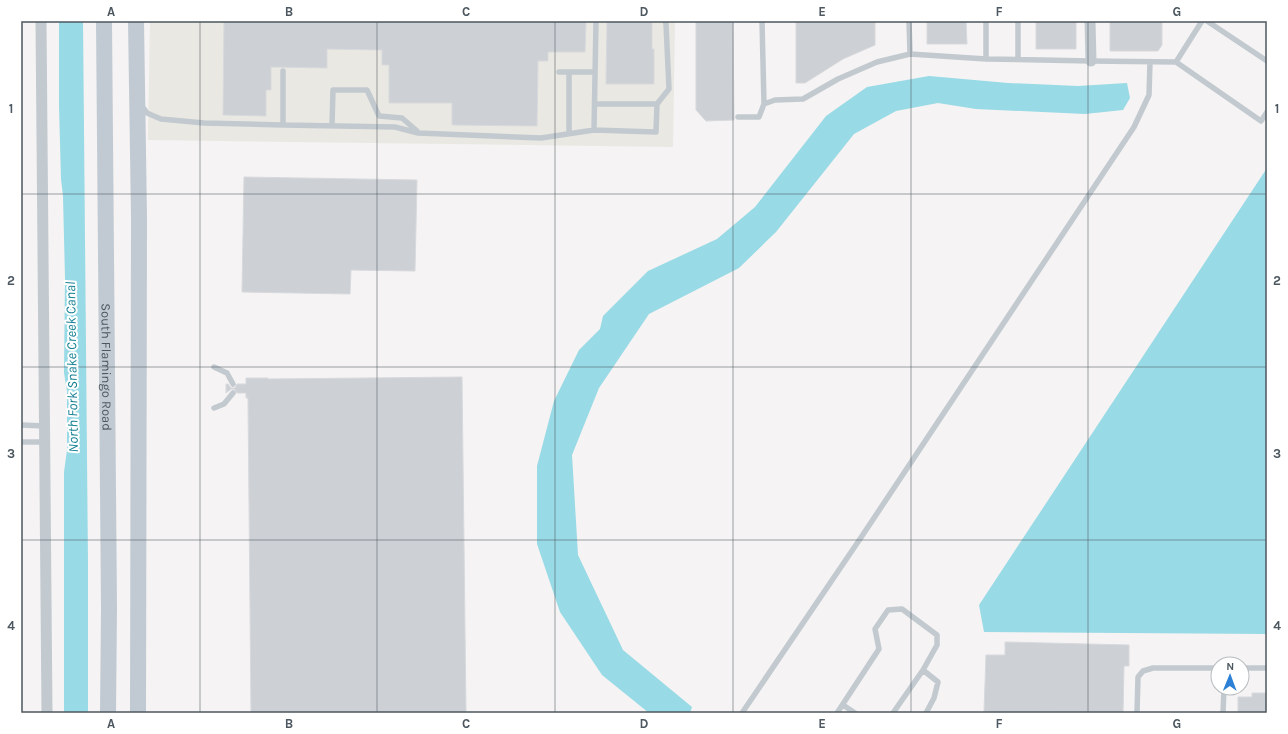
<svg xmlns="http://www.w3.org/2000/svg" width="1288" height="734" font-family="Karla,sans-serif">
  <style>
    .commercial { fill: #eae8e2 }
    .water { fill: #98dae5 }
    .building { fill: #cdd0d4; stroke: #d7d9dd }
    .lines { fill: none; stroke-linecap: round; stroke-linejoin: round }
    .service { stroke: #c2cad0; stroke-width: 5.5 }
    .minor { stroke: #c2cad0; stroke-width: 11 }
    .secondary { stroke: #c1cad2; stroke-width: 16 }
    .grid { fill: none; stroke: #4c575f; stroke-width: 1; stroke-opacity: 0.55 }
    .labels { text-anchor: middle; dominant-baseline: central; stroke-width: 4; stroke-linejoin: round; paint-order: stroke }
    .street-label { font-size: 13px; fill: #4c575f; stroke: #fff }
    .water-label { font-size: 14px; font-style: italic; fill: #198294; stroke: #fff }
    .neatline { fill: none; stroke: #4c575f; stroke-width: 1.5 }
    .grid-label { font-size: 13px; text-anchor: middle; font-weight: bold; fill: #4c575f }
  </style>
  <rect width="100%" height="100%" fill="#f5f3f3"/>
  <path class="commercial" d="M 150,21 L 675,21 L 673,147 L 148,140 Z"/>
  <path class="water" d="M 59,21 L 83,21 L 88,564 L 88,713 L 64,713 L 64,472 L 67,450 L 67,391 L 64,373 L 65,278 L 63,196 L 61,179 L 59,106 Z
    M 929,76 L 1008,83 L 1078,86 L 1127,83 L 1130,98 L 1123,110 L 1085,114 L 976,109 L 938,103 L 896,111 L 854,134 L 776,232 L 739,268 L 649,314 L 599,388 L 572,455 L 578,555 L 623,650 L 692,707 L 690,713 L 649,713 L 602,675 L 560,612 L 537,544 L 537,466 L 554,401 L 579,350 L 600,329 L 603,316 L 648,271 L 717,239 L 755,207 L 826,116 L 867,87 Z
    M 1267,168 L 1267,634 L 984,632 L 979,605 Z"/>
  <path class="building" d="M 224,21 L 586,21 L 585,52 L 548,52 L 548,61 L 538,61 L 537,126 L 452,125 L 452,103 L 389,103 L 389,65 L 382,65 L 382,50 L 327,49 L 327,68 L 271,67 L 271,90 L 266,90 L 266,116 L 223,115 Z
    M 607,21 L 652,21 L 652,49 L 654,49 L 654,84 L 606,84 Z
    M 696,21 L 733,21 L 734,120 L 706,121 L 696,110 Z
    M 796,21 L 875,21 L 875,45 L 843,59 L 805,83 L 796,83 Z
    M 927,21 L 966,21 L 967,44 L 927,44 Z
    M 1036,21 L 1076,21 L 1076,49 L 1036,49 Z
    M 1110,21 L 1162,21 L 1162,45 L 1158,51 L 1110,51 Z
    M 244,177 L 417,180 L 415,271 L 351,270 L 350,294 L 242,292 Z
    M 462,377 L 466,713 L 251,713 L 248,398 L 246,398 L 246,393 L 237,393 L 234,389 L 231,389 L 226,393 L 226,384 L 228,384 L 231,388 L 235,388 L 237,384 L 246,384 L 246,378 L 268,378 L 268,379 Z
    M 1005,642 L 1129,645 L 1129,666 L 1124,666 L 1123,713 L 984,712 L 986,655 L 1005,655 Z
    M 1252,693 L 1267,693 L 1267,713 L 1238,713 L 1238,697 L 1252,697 Z"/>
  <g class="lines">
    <path class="service" d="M 909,21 L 910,54
      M 986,21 L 986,59
      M 1018,21 L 1018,59
      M 1207,21 L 1267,61
      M 1176,62 L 1261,121 L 1267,112
      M 559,72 L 595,72
      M 595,104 L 657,104
      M 764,104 L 775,100 L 803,99 L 838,79 L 877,62 L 910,54 L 986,59 L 1091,61 L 1176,62 L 1202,21
      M 141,105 L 147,113 L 161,119 L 204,123 L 283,125 L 283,71
      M 738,117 L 759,117 L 764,104 L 762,21
      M 283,125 L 395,127 L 418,133 L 541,138 L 594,130 L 656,132 L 657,104 L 669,89 L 666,24 L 665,21
      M 332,126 L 333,90 L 367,90 L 379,116 L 402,118 L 417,131
      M 594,130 L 596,21
      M 569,133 L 569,72
      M 214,367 L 227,373 L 233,384
      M 214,408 L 224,404 L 233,393
      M 21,425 L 45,426
      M 21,442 L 45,442
      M 1242,668 L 1267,668
      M 843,705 L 855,713
      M 742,713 L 862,536 L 1134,127 L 1149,95 L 1150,62
      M 837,713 L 879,649 L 875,629 L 888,610 L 902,609 L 937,635 L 937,645 L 923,670 L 938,682 L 934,698 L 926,713
      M 893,713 L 923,670
      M 1137,713 L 1138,677 L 1143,671 L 1153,668 L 1218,668
      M 1223,713 L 1224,688"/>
    <path class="minor" d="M 41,21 L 47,713
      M 1090,21 L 1091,61"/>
    <g class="secondary">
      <path id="s1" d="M 104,21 L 109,608 L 108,713"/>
      <path d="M 136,21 L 139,218 L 138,713"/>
    </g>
  </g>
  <path class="grid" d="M 200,21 L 200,713M 377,21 L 377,713M 555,21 L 555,713M 733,21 L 733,713M 911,21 L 911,713M 1088,21 L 1088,713M 21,194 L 1267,194M 21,367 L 1267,367M 21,540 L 1267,540"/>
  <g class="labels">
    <g class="street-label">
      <text stroke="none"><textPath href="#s1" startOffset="346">South Flamingo Road</textPath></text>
    </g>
    <g class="water-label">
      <text transform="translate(72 367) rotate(-91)">North Fork Snake Creek Canal</text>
    </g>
  </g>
  <rect width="1288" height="734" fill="none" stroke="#ffffff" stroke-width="44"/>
  <g transform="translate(1230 676) rotate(1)"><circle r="19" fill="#ffffff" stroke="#b7bcbf"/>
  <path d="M0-3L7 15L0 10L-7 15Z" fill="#2c80d5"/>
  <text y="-6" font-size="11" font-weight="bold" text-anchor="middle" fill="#4c575f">N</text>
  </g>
  <rect x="22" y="22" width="1244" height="690" class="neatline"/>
  <g class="grid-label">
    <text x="111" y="16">A</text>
    <text x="289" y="16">B</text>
    <text x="466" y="16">C</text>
    <text x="644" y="16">D</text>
    <text x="822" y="16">E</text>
    <text x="999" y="16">F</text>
    <text x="1177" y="16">G</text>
    <text x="11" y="113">1</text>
    <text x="1277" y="113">1</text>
    <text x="11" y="285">2</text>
    <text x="1277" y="285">2</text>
    <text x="11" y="458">3</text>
    <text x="1277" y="458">3</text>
    <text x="11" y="630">4</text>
    <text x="1277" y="630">4</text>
    <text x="111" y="728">A</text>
    <text x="289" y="728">B</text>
    <text x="466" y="728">C</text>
    <text x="644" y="728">D</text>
    <text x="822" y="728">E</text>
    <text x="999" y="728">F</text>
    <text x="1177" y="728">G</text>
  </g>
</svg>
